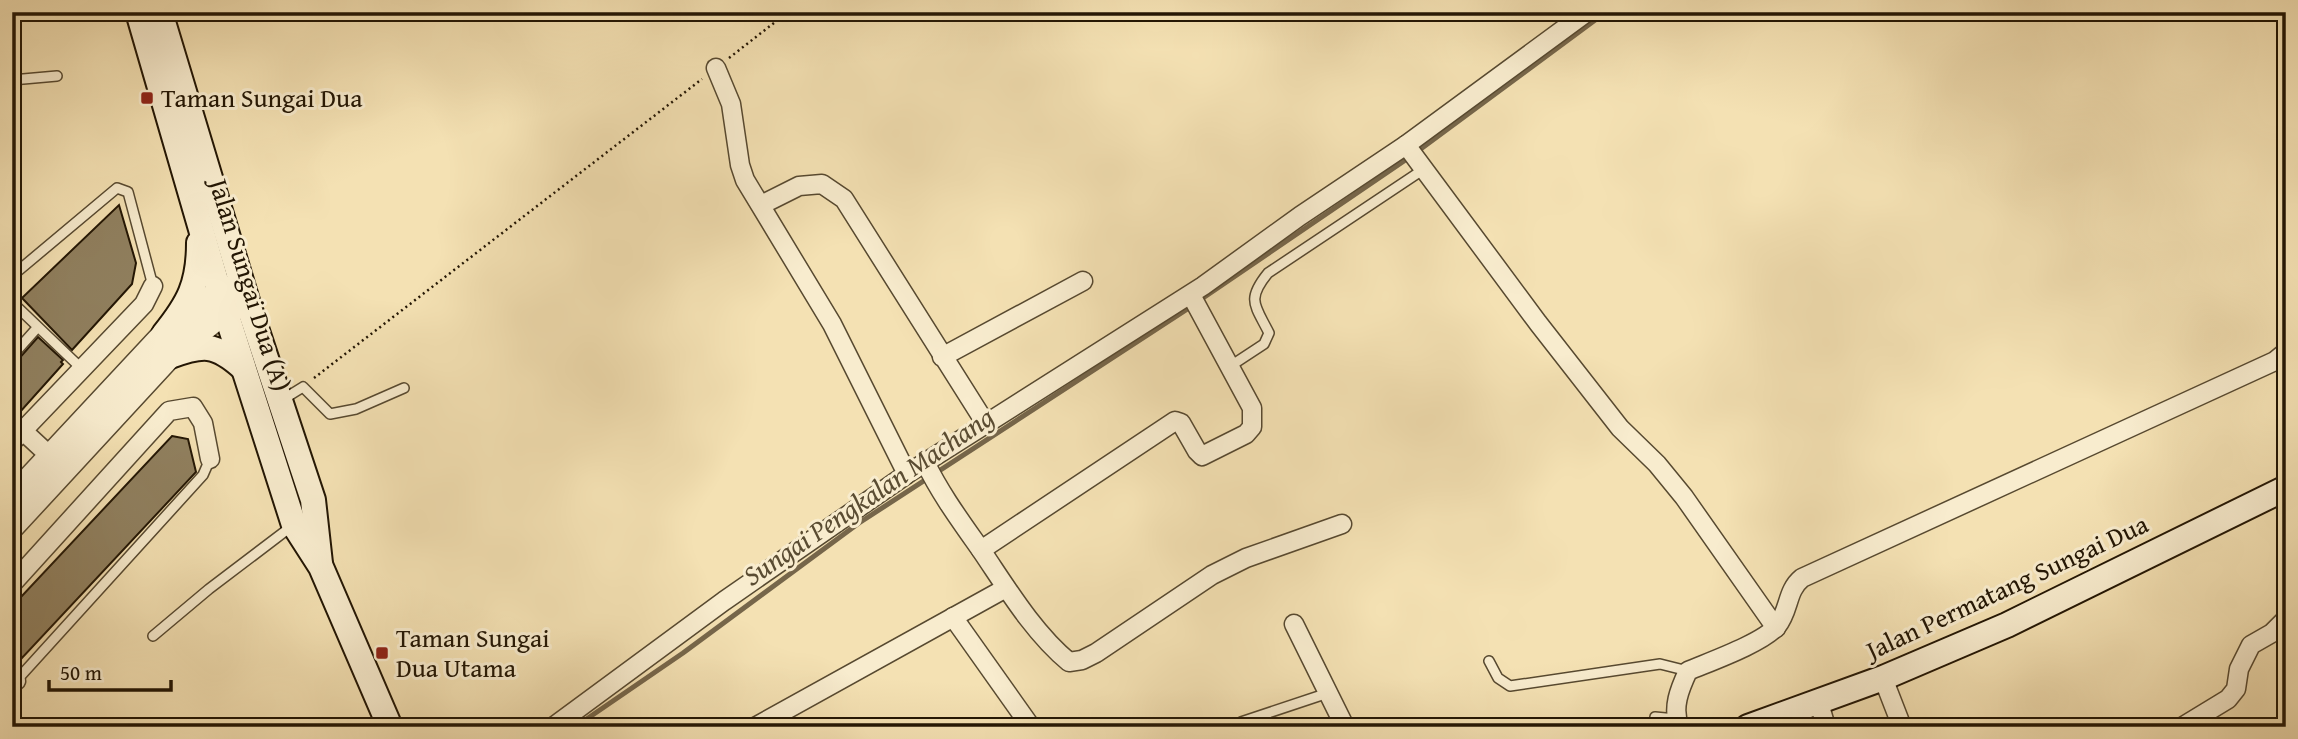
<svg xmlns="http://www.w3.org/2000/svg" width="2298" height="739" viewBox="0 0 2298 739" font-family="'Gentium Book Plus',serif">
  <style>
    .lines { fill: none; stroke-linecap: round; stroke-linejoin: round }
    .stream { stroke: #76664a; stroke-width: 5 }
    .building { fill: #90805f; stroke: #231604; stroke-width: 2 }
    .service-casing { stroke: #574930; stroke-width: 12 }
    .minor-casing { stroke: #574930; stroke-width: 21 }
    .tertiary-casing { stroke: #574930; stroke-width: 26 }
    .secondary-casing { stroke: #231604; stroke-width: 28 }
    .path { stroke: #231604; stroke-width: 2.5; stroke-dasharray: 2 3.5; stroke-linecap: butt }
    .service { stroke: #f8ecce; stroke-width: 9 }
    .minor { stroke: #f8ecce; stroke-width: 18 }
    .tertiary { stroke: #f8ecce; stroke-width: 23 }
    .secondary { stroke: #f8ecce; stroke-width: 24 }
    .poi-dot { fill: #8f2418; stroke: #f8ecce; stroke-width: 2.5 }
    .labels { text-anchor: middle; stroke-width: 6; stroke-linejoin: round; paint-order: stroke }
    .poi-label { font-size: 26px; fill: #231604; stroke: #f8ecce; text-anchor: start }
    .street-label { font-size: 26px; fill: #231604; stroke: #f8ecce }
    .water-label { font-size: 28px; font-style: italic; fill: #5a4c32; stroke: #f8ecce }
  </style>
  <rect width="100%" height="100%" fill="#f4e1b3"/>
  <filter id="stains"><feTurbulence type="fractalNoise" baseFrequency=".00286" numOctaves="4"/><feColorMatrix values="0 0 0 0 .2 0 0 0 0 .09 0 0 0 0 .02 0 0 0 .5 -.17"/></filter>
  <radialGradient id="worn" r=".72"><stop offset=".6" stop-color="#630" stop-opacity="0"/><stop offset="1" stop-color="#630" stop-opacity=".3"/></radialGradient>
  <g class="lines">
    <g class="stream">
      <polyline points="1418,151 1606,12"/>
      <polyline points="1203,298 1404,161"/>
      <polyline points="575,727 683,653 859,523 1189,308"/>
    </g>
  </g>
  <g class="building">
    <polygon points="119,205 136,263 132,284 72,350 22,298"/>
    <polygon points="38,337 63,360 61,362 63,364 12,421 12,363 17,361"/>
    <polygon points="172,436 188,439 196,472 22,658 12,634 20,598"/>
  </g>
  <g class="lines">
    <defs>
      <g id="service">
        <polyline points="12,80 57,76"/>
        <polyline points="12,276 117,188 128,192 153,286"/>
        <polyline points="12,302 81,368"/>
        <polyline points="12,356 37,328"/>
        <path d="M1229,367L1264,344L1269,333C1255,305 1246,300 1268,273L1424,169"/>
        <polyline points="282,400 303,387 330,414 356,409 404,388"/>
        <polyline points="153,636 209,589 292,526"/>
        <polyline points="1489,661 1498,678 1510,686 1660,664 1688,671"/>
        <polyline points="16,681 203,475 210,459"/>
        <polyline points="1655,717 1676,719"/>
        <polyline points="1241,722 1328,693"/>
      </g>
      <g id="minor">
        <polyline points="716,68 731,104 740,165 745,180 832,324 907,474"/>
        <polyline points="1406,145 1538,323 1620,428 1657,464 1684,497 1776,628"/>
        <polyline points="761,205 799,186 822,184 844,199 986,424"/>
        <polyline points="942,357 1083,281"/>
        <polyline points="23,431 50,456"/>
        <polyline points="12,442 144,304 153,286"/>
        <path d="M925,462C941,495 962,523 983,553C1008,590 1034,633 1069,662L1082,660L1096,653L1212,575L1246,558L1342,524"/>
        <polyline points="981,550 1175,421 1181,423 1197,451 1202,456 1246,434 1252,427 1252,408 1191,295"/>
        <polyline points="12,584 169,411 193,407 203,423 210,459"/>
        <polyline points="953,617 1031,727"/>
        <polyline points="1294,624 1345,727"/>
        <polyline points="12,674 16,681"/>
        <polyline points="1883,678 1902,727"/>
        <polyline points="1819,703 1826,727"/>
        <polyline points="553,727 724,601 907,474 1203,286 1300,216 1406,145 1587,12"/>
        <polyline points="755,727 1006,588"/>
        <path d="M1680,727C1671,709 1680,688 1688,671C1709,662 1763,643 1777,626C1790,610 1786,591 1802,578L2275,361L2286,352"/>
        <polyline points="2182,727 2228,699 2236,689 2239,669 2251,645 2272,633 2286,619"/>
      </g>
      <g id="tertiary">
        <polyline points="12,497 164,334 219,291 236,286"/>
        <polyline points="12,527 170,356 226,311 242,306"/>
      </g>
      <g id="secondary">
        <polyline points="138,12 219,291 294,525 321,567 390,727"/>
        <polyline points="160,12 248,304 313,500 320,563"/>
        <path d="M164,334C189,303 199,284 199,243"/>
        <path d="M170,356C203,344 215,343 242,367"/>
        <polyline points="1748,727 1883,678 2007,625 2286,488"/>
      </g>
    </defs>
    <use href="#service" class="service-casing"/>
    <use href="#minor" class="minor-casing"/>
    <use href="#tertiary" class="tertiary-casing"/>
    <use href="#secondary" class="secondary-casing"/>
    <g class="path">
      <polyline points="729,58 788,12"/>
      <polyline points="314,378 702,79"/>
    </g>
    <use href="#service" class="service"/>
    <use href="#minor" class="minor"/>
    <use href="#tertiary" class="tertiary"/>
    <use href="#secondary" class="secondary"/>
  </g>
  <g class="poi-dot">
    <rect x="140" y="91" width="14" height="14" rx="3.5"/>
    <rect x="375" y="646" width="14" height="14" rx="3.5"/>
  </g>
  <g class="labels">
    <g class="poi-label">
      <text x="161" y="107">Taman Sungai Dua</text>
      <text x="396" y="647">Taman Sungai<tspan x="396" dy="30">Dua Utama</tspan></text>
    </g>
    <g class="street-label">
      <text transform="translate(250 285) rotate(73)" y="9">Jalan Sungai Dua (A)</text>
      <text transform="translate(2007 587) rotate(-25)" y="9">Jalan Permatang Sungai Dua</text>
    </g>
    <g class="water-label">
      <text transform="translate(868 496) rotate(-34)" y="10">Sungai Pengkalan Machang</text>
    </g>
  </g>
  <rect width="2298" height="739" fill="none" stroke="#f4e1b3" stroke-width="42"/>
  <rect x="14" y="14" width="2270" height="711" fill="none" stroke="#231604" stroke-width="3.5"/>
  <rect x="21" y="21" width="2256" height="697" fill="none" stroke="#231604" stroke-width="2"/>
  <path d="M49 680v10h122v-10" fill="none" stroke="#231604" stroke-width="3.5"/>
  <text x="60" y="680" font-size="21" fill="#231604" stroke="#f8ecce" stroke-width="5" paint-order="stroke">50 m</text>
  <rect width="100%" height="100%" filter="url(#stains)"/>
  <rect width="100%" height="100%" fill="url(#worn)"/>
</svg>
